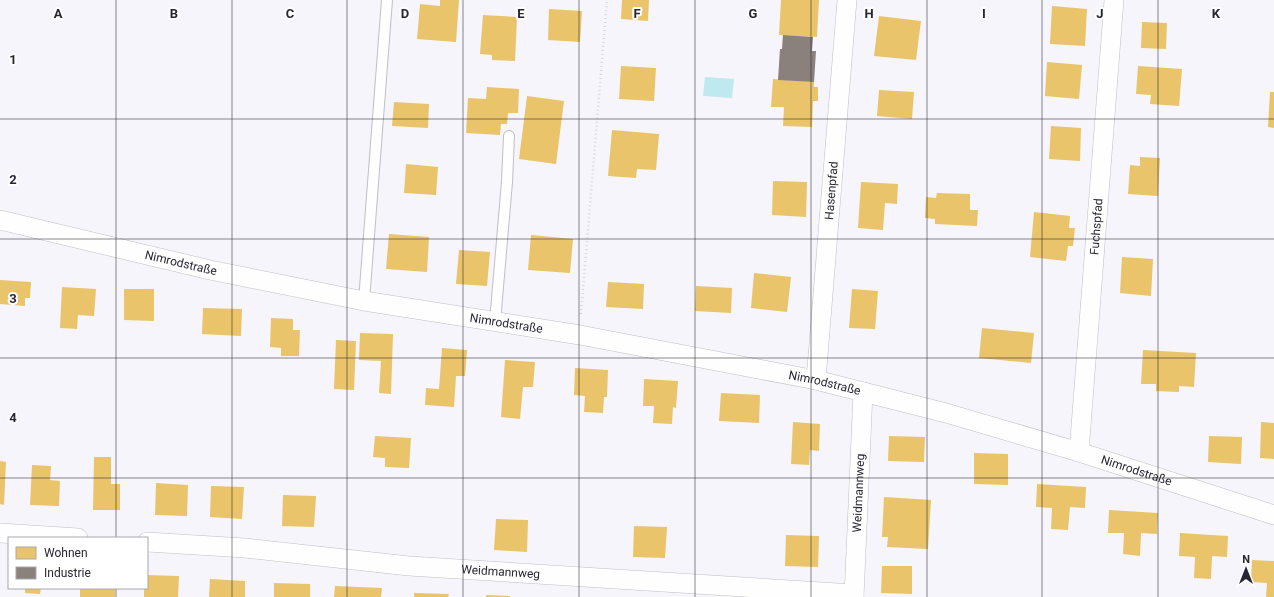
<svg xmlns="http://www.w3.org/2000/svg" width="1274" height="597" viewBox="0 0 1274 597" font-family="Roboto,sans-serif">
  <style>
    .water { fill: #bde9ef }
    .homes { fill: #e9c46a }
    .industry { fill: #8a817c }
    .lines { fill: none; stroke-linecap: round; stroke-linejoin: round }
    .service-casing { stroke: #c0bec6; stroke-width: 12 }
    .minor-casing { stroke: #c0bec6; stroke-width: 20 }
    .path { stroke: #d7d6d8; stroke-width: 2.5; stroke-dasharray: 1 3; stroke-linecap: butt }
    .service { stroke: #fefefe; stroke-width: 10 }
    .minor { stroke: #fefefe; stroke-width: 19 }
    .grid { fill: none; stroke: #282632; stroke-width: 1; stroke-opacity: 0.55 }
    .labels { text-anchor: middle; stroke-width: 4; stroke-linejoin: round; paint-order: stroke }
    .street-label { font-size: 12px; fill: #282632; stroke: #fff }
    .grid-label { font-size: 13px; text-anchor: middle; font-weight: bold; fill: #282632; stroke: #fff; stroke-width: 4; stroke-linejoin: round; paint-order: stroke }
  </style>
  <rect width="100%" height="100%" fill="#f6f5fb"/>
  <polygon class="water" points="705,77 734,79 732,98 703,96"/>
  <g class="homes">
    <polygon points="440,0 459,0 456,42 417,39 420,4 440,6"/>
    <polygon points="622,0 649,0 648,21 621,19"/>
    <polygon points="781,0 819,0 817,37 779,35"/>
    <polygon points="1052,6 1087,9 1085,46 1050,44"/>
    <polygon points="549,9 582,11 580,42 548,40"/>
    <polygon points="483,15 517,17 515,61 492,60 492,55 480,54"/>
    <polygon points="879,16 921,21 916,60 874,56"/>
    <polygon points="1142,22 1167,23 1166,49 1141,48"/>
    <polygon points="1047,62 1082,65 1079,99 1045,96"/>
    <polygon points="621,66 656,68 654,101 619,99"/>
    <polygon points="1138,66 1182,69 1179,106 1150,104 1151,95 1136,94"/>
    <polygon points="773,79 814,82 814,87 818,87 818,101 813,101 812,127 783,126 784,107 771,107"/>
    <polygon points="487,87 519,89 518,113 508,113 507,124 501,124 500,135 466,133 468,98 486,99"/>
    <polygon points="879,90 914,92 912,119 877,116"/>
    <polygon points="1270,92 1274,92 1274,128 1268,127"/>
    <polygon points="527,96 564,101 556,164 519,159"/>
    <polygon points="394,102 429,104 428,128 392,126"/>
    <polygon points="1051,126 1081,128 1080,161 1049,159"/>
    <polygon points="612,130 659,134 656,170 637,169 636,178 608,176"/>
    <polygon points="1140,157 1160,158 1158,196 1128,194 1130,165 1140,166"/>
    <polygon points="406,164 438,167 436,195 404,193"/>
    <polygon points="773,181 807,182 806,217 772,215"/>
    <polygon points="861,182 898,184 897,204 885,203 883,230 858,228"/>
    <polygon points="937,193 970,194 970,210 978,210 977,226 935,224 935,219 925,218 926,197 936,198"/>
    <polygon points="1034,212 1070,216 1069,228 1075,228 1073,246 1068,246 1066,261 1030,257"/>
    <polygon points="389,234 429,237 427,272 386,269"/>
    <polygon points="531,235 573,239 570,273 528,270"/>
    <polygon points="459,250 490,252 487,286 456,284"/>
    <polygon points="1122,257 1153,259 1151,296 1120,293"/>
    <polygon points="754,273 791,277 787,312 751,308"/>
    <polygon points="0,280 31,282 30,298 25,298 25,306 0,304"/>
    <polygon points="608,282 644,284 643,309 606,307"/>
    <polygon points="696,286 732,288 731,313 695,311"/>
    <polygon points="62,287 96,289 94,316 78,315 77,329 60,328"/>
    <polygon points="124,289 154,289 154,321 124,320"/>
    <polygon points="852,289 878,291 875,329 849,328"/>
    <polygon points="203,308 242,309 241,336 202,334"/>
    <polygon points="271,318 293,319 293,330 300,330 299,356 281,356 281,348 270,347"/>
    <polygon points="982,328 1034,333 1031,363 979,358"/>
    <polygon points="360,333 393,334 391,394 379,393 381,361 359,360"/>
    <polygon points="336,340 356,341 354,390 334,389"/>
    <polygon points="442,348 467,350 465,376 456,376 454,407 425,405 426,388 439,389"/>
    <polygon points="1143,350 1196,353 1194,387 1179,386 1179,392 1156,391 1156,384 1141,384"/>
    <polygon points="505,360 535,362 533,387 523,387 520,419 501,417"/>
    <polygon points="575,368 608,370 607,397 604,397 603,413 584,412 585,396 574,395"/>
    <polygon points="644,379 678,381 676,408 673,407 672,424 653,423 654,406 643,406"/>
    <polygon points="721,393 760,395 759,423 719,421"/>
    <polygon points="793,422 820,424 819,451 810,450 809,465 791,464"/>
    <polygon points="1261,422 1274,423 1274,459 1260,458"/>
    <polygon points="375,436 411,438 409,468 385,467 385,458 373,457"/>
    <polygon points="889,436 925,437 924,462 888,461"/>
    <polygon points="1209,436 1242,437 1241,464 1208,462"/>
    <polygon points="974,453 1008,454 1008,485 974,484"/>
    <polygon points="94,457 111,457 111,484 120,484 120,510 93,510"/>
    <polygon points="0,461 6,462 4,505 0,504"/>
    <polygon points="32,465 51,466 50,480 60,481 59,506 30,505"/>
    <polygon points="156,483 188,485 187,516 155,515"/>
    <polygon points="1037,484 1086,487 1085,508 1070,507 1068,530 1051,529 1052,508 1036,507"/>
    <polygon points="211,486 244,487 242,519 210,517"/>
    <polygon points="283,495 316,496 314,527 282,526"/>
    <polygon points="884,497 931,500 928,549 887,547 888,537 882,537"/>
    <polygon points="1109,510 1158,513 1157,534 1141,533 1140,556 1123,554 1124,533 1108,533"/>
    <polygon points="496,519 528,520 527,552 494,550"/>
    <polygon points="634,526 667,527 665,558 633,557"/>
    <polygon points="1180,533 1228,536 1227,557 1212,556 1211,579 1194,578 1195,557 1179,556"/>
    <polygon points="786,535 819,536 818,567 785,566"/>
    <polygon points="1252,560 1274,561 1274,597 1266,597 1267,583 1251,582"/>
    <polygon points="882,566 912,566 912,594 881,593"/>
    <polygon points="147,575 179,576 178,597 144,597 144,588 147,588"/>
    <polygon points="210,579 245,581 245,597 209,597"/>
    <polygon points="274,583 310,584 310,597 274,597"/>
    <polygon points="335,586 382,588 381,597 334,597"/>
    <polygon points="25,588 41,588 40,594 25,593"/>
    <rect x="80" y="588" width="35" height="9"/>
    <polygon points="414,593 449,594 448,597 414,597"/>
    <polygon points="486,595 510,596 510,597 486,597"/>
  </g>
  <polygon class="industry" points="783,35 813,37 812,51 816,51 814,82 778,80 780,49 782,49"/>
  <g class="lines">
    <defs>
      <g id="service">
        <polyline points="364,301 387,0"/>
        <polyline points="495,322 507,182 509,136"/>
      </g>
      <g id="minor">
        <path id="s1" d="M0,220L210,270L364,301L580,335L816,380L946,413L1079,452L1274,515"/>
        <path id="s2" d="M816,380L847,0"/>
        <path id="s3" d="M1079,452L1114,0"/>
        <polyline points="0,533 78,538"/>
        <path id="s4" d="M147,542L245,548L409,566L854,594"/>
        <path id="s5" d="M854,597L863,392"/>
      </g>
    </defs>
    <use href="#service" class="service-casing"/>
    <use href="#minor" class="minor-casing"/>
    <polyline class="path" points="581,314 607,0"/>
    <use href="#service" class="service"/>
    <use href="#minor" class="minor"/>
  </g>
  <path class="grid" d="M116,0V538M232,0V597M347,0V597M463,0V597M579,0V597M695,0V597M811,0V597M927,0V597M1042,0V597M1158,0V597M0,119H1274M0,239H1274M0,358H1274M0,478H1274M116,588V597"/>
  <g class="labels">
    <g class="street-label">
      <text dy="4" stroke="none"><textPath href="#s2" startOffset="190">Hasenpfad</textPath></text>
      <text dy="4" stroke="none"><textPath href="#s3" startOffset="226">Fuchspfad</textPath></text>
      <text dy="4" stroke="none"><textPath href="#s1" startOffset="186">Nimrodstraße</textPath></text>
      <text dy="4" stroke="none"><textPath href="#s1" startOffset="517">Nimrodstraße</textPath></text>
      <text dy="4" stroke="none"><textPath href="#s1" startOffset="841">Nimrodstraße</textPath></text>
      <text dy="4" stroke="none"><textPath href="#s1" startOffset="1165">Nimrodstraße</textPath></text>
      <text dy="4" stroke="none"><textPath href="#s5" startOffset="104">Weidmannweg</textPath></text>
      <text dy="4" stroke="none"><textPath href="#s4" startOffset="355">Weidmannweg</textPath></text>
    </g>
  </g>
  <g class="grid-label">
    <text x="58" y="18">A</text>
    <text x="174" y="18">B</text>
    <text x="290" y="18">C</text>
    <text x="405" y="18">D</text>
    <text x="521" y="18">E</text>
    <text x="637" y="18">F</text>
    <text x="753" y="18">G</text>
    <text x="869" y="18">H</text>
    <text x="984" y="18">I</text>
    <text x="1100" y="18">J</text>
    <text x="1216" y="18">K</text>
    <text x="13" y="64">1</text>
    <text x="13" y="184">2</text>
    <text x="13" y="303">3</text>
    <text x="13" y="422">4</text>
  </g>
  <rect x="8" y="537" width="140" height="52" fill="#ffffff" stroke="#a9a8ad"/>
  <rect x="16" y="547" width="20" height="12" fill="#e9c46a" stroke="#a9a8ad"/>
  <text x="44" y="557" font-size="12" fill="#282632">Wohnen</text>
  <rect x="16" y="567" width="20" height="12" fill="#8a817c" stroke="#a9a8ad"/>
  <text x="44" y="577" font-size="12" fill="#282632">Industrie</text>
  <g transform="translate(1246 569)" stroke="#ffffff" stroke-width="3" paint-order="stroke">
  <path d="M0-3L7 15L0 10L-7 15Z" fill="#282632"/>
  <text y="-6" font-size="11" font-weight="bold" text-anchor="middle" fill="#282632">N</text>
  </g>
</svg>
